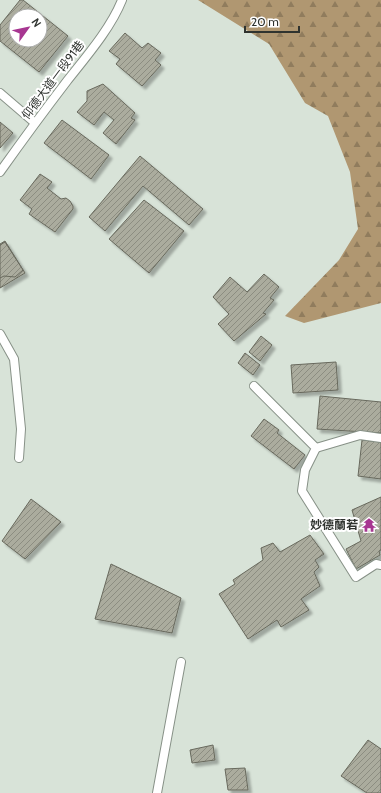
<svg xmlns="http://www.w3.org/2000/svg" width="381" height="793" viewBox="0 0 381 793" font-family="Cabin,'Noto Sans TC',sans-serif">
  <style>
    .forest { fill: url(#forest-firs) }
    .building { fill: url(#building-hatch); stroke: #68695d; fill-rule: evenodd; filter: url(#shadow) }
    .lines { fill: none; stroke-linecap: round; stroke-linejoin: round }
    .lane-casing { stroke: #879187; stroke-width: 10 }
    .lane { stroke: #fff; stroke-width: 8 }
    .labels { text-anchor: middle; stroke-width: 4; stroke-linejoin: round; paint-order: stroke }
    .street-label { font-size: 12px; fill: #2f332f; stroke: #fff }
    .poi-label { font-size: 12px; font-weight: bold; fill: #2f332f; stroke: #fff; text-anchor: end }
  </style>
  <defs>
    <pattern id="forest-firs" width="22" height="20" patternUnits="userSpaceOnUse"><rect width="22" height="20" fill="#b09771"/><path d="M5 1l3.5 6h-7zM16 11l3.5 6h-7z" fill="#907c5d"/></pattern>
    <pattern id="building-hatch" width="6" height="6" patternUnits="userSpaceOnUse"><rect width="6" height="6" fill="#abac9e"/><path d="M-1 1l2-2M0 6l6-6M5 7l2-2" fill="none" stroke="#8c8d81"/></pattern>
    <filter id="shadow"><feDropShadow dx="3.5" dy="3.5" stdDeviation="1" flood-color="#0004"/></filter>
  </defs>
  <rect width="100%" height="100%" fill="#d8e3d8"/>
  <polygon class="forest" points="198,0 381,0 381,303 304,323 285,316 339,260 358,229 350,172 328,116 305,103 269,44"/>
  <g class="building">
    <path d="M20,0H23L68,36L39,72L0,41V25ZM16,16H40V40H16Z"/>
    <polygon points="125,33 142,48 148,43 161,53 155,60 161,65 142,86 116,64 120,59 109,51"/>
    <polygon points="103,84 135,113 131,118 135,120 116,144 103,133 114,120 104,112 94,125 77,112 87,101 87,91"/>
    <polygon points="62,120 109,155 91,179 44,143"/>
    <polygon points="0,122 13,133 0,148"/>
    <polygon points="140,156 203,209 189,225 143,186 105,231 89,217"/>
    <polygon points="40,174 52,182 47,188 61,199 66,198 70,201 73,206 73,209 55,232 29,214 32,209 20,200"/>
    <polygon points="144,200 184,231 149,273 109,239"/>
    <polygon points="5,241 25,273 0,288 0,244"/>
    <polygon points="5,242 23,270 15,277 4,276 0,278 0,245"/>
    <polygon points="264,274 279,287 270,298 274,300 263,313 266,314 234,341 218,324 229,314 213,297 230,277 247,292"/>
    <polygon points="261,336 272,345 260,361 249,352"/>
    <polygon points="245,353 260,365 253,375 238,363"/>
    <polygon points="336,362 338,390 293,393 291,365"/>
    <polygon points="320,396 381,402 381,433 317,429"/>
    <polygon points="264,419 279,430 277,433 305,455 294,469 251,436"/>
    <polygon points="362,440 381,442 381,479 358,476"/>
    <polygon points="381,497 381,550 379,551 380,555 356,569 346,549 361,541 352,510"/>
    <polygon points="31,499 61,522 25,559 2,541"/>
    <polygon points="310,535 324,554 315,560 319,567 314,572 320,586 301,599 309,610 281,627 277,620 248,639 219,594 235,584 233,580 263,560 261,548 273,543 280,552"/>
    <polygon points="111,564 181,598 172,633 95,619"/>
    <polygon points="368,740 381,749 381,793 367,793 341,776"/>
    <polygon points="213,745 215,760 192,763 190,750"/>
    <polygon points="245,768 248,790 228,790 225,769"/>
  </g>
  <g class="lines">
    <defs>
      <g id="lane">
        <polyline points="0,93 35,123"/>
        <path d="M0,172C22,141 44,111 67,81C86,57 111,28 122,0"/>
        <polyline points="0,334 14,359 21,429 19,458"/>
        <polyline points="254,386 316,448 305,470 302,491 356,577 376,564 381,565"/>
        <polyline points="316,448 360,435 381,438"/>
        <polyline points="157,793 181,662"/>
      </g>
    </defs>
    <use href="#lane" class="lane-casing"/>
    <use href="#lane" class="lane"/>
  </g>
  <defs>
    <symbol id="temple-bare" viewBox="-9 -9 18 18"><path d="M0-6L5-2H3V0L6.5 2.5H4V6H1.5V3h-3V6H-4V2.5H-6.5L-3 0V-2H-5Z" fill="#a73691" stroke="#fff" stroke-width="2.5" paint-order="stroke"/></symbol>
  </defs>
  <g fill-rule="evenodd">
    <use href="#temple-bare" x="359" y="515" width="20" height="20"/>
  </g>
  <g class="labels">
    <g class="street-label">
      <text transform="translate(53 80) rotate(-53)" y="4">仰德大道一段91巷</text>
    </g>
    <g class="poi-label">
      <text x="358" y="529">妙德蘭若</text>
    </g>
  </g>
  <g transform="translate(28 28) rotate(57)"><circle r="19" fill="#ffffff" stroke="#acadac"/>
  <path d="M0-3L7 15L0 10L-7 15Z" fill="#a73691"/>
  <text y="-6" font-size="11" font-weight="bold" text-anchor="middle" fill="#2f332f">N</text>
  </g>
  <path d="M245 26v6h54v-6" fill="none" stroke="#2f332f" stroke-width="2"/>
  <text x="251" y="26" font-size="12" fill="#2f332f" stroke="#ffffff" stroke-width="3" paint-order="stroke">20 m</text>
</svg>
